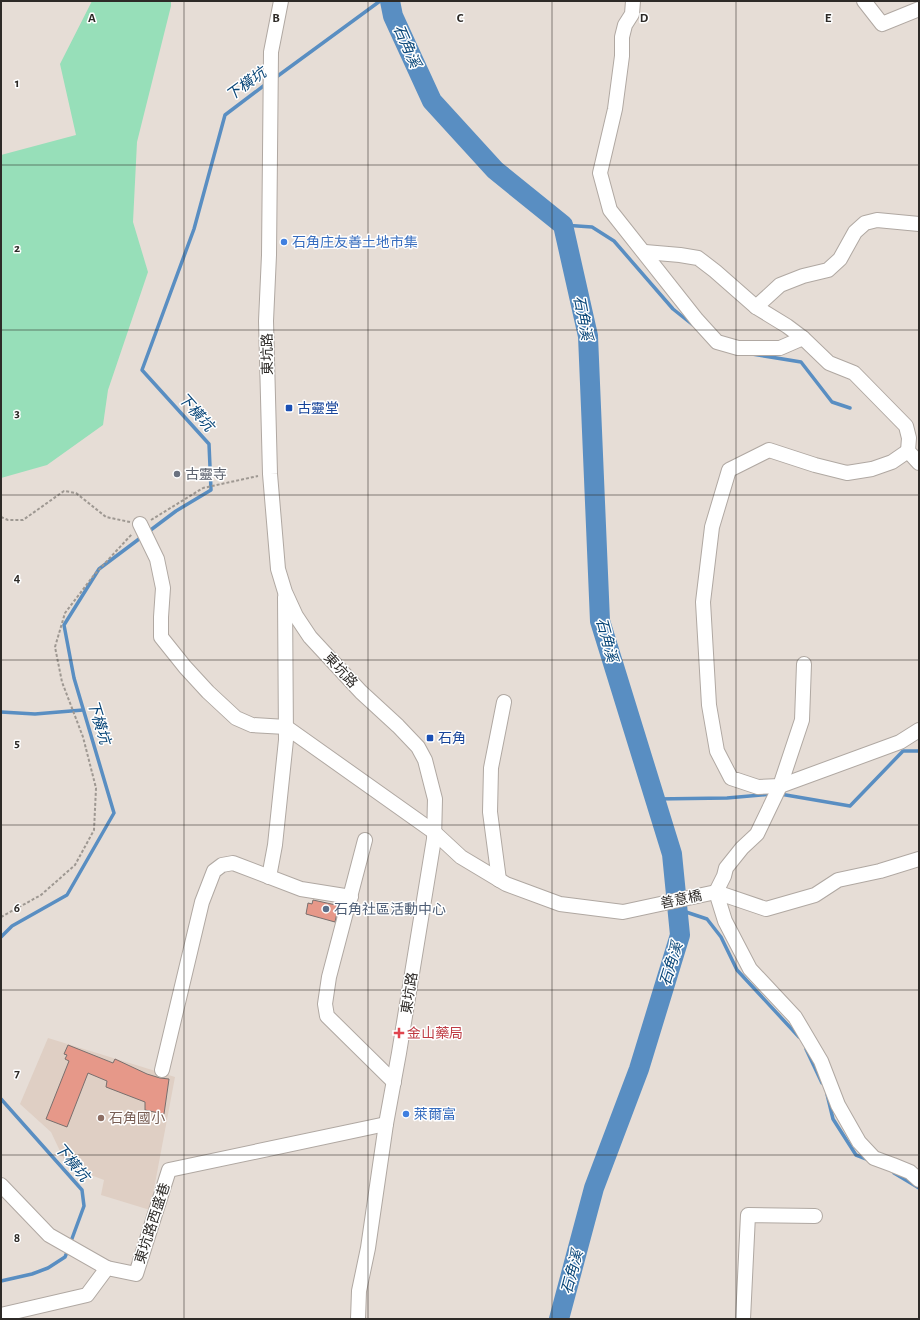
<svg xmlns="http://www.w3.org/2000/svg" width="920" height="1320" viewBox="0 0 920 1320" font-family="'Alegreya Sans','Noto Sans TC',sans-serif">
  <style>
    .built { fill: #dfcfc4 }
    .green { fill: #97dfb9 }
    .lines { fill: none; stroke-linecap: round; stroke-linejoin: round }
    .stream { stroke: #598ec2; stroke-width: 3.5 }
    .river { stroke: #598ec2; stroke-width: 20 }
    .building { fill: #e69889; stroke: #796f6d }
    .minor-casing { stroke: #b0a8a2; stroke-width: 16 }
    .path { stroke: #9e9892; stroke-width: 2; stroke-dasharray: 3 2; stroke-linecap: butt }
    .minor { stroke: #fff; stroke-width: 14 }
    .grid { fill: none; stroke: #2d2a27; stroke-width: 1; stroke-opacity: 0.55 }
    .shop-dot { fill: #3f7fe0; stroke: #fff; stroke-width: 1.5 }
    .transit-dot { fill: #1a4fb4; stroke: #fff; stroke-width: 1.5 }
    .worship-dot { fill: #6b7280; stroke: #fff; stroke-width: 1.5 }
    .service-dot { fill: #5c6f8a; stroke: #fff; stroke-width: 1.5 }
    .health-dot { fill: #e0444e; stroke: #fff; stroke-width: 1.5 }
    .education-dot { fill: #8d6e63; stroke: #fff; stroke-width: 1.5 }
    .labels { text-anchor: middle; stroke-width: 3; stroke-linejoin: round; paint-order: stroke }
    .shop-label { font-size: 14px; fill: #366cbe; stroke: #fff; text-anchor: start }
    .street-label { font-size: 14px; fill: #2d2a27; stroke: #fff }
    .transit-label { font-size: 14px; fill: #164399; stroke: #fff; text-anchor: start }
    .worship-label { font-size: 14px; fill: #5b616d; stroke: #fff; text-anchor: start }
    .service-label { font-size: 14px; fill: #4e5e75; stroke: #fff; text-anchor: start }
    .health-label { font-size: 14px; fill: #be3a42; stroke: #fff; text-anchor: start }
    .education-label { font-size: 14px; fill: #785e54; stroke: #fff; text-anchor: start }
    .water-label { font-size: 15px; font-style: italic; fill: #094678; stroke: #fff }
    .grid-label { font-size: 13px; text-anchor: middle; font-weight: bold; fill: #2d2a27; stroke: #fff; stroke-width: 3; stroke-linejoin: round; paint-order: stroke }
  </style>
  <rect width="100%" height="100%" fill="#e6ddd6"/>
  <polygon class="built" points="48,1038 175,1077 150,1210 101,1195 104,1180 67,1166 51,1132 20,1104"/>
  <polygon class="green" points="92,1 171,1 171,6 137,142 133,222 148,272 108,390 103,425 47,465 1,478 1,155 76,135 60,64"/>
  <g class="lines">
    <g class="stream">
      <polyline points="275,78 380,1"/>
      <polyline points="563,225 592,227 614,241 673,309 693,325"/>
      <polyline points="752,354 801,362 832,402 850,408"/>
      <polyline points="148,532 176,511 211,490 209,444 142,370 194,229 225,115 266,84"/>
      <polyline points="1,712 35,714 83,710"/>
      <polyline points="780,794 850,806 903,751 919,751"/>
      <polyline points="655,799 727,798 772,794"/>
      <polyline points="677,909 707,919 721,937 737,970 799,1037"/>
      <polyline points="1,937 12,926 67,895 114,813 74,678 64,625 99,569 143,536"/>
      <polyline points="806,1049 822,1083"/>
      <polyline points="827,1094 833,1119 856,1155 869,1160"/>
      <polyline points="1,1099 82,1190 84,1206 70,1244"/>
      <polyline points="894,1173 919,1188"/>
      <polyline points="1,1281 32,1274 48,1268 65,1257 68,1250"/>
    </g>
    <polyline class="river" points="390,1 393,16 432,101 495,170 563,225 588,336 600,621 672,854 680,935 639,1069 594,1188 559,1319"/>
  </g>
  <g class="building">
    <polygon points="313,900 336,905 336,903 339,904 335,922 306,914 308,903 312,904"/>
    <polygon points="68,1045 113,1063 115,1059 147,1074 160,1078 169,1079 164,1114 145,1110 145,1102 106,1087 107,1081 88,1073 67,1127 46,1119 69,1061 65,1059 67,1055 64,1054"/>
  </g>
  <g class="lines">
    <defs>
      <g id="minor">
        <polyline points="281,1 271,52 269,255 266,321 270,474 278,569 285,592 296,616 310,637 361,692 398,726 418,747 425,760 435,799 434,839 399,1053 386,1124 368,1248 359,1291 358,1319"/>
        <polyline points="633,1 632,14 625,25 622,37 622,56 615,109 600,173 610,210 697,320 717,342 738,348 780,348 803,338"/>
        <polyline points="864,1 882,24 919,9"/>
        <polyline points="645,252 680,255 698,258 715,271 756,307 787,326 803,338 829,363 854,373 906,426 909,438 908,451 919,463"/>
        <polyline points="756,307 780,285 803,276 828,270 840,259 855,232 865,223 877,220 919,224"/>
        <polyline points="908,451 892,462 872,469 847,473 815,465 769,450 729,470 712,527 703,602 709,705 717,751 731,778 758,787 780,786 900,742 919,730"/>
        <polyline points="140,524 157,559 163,588 161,617 161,637 185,667 208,692 236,718 252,725 286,727 434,832 461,857 506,884 560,904 623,912 716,892 766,909 815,895 838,880 880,871 919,859"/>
        <polyline points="804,664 802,720 780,786 757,834 742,848 726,868 724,876 716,892 725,921 750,969 795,1017 821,1061 838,1105 859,1142 874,1158 893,1165 910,1172 919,1180"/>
        <polyline points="365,840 329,977 325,1004 327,1016 394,1082"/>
        <polyline points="269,877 275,845 286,740 285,597"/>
        <polyline points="499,880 490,812 491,768 504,702"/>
        <polyline points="162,1070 202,902 214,871 222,865 233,863 301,889 351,897"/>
        <polyline points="1,1185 49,1235 107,1268"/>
        <polyline points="1,1315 87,1295 107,1268 136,1274 169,1170 386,1124"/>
        <polyline points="743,1319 748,1215 815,1216"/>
      </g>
    </defs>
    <use href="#minor" class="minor-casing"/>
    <g class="path">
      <polyline points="1,517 8,520 23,520 64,491 76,493 106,517 130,522"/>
      <polyline points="151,520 203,488 258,476"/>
      <polyline points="1,917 41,895 75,865 94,830 96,788 83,737 62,682 55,647 65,613 94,575 132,534"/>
    </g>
    <use href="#minor" class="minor"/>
  </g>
  <path class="grid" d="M184,1V1319M368,1V1319M552,1V1319M736,1V1319M1,165H919M1,330H919M1,495H919M1,660H919M1,825H919M1,990H919M1,1155H919"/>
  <g class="shop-dot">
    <circle cx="284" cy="242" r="4"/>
    <circle cx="406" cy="1114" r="4"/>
  </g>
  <g class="transit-dot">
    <rect x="285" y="404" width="8" height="8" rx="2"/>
    <rect x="426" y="734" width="8" height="8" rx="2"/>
  </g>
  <circle class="worship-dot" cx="177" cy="474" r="4"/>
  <circle class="service-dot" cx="326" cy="909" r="4"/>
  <path class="health-dot" d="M397 1027h4v4h4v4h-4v4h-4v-4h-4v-4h4z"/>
  <circle class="education-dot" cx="101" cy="1118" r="4"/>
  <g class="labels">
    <g class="shop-label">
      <text x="292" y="247">石角庄友善土地市集</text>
      <text x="414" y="1119">萊爾富</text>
    </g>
    <g class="street-label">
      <text transform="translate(267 354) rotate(-91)" y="5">東坑路</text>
      <text transform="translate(341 670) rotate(47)" y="5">東坑路</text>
      <text transform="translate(681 899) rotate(-12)" y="5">善意橋</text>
      <text transform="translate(409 993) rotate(-81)" y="5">東坑路</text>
      <text transform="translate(152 1223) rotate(-72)" y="5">東坑路西盛巷</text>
    </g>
    <g class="transit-label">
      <text x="297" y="413">古靈堂</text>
      <text x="438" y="743">石角</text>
    </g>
    <g class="worship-label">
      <text x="185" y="479">古靈寺</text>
    </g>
    <g class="service-label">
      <text x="334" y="914">石角社區活動中心</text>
    </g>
    <g class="health-label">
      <text x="407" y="1038">金山藥局</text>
    </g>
    <g class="education-label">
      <text x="109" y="1123">石角國小</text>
    </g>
    <g class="water-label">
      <text transform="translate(407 46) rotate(66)" y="5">石角溪</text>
      <text transform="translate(246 84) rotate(-36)" y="5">下橫坑</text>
      <text transform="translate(583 318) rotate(79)" y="5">石角溪</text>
      <text transform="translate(196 412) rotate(48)" y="5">下橫坑</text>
      <text transform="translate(607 640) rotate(75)" y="5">石角溪</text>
      <text transform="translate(99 722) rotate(73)" y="5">下橫坑</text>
      <text transform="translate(671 964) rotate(-73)" y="5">石角溪</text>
      <text transform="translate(72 1162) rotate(50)" y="5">下橫坑</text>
      <text transform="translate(572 1272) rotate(-75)" y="5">石角溪</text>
    </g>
  </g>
  <g class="grid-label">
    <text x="92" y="22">A</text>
    <text x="276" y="22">B</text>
    <text x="460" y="22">C</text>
    <text x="644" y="22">D</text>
    <text x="828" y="22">E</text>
    <text x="17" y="87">1</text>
    <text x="17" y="252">2</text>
    <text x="17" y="417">3</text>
    <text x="17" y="582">4</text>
    <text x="17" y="747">5</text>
    <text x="17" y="912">6</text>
    <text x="17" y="1077">7</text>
    <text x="17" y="1242">8</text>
  </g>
  <rect width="920" height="1320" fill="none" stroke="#2d2a27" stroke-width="4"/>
</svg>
